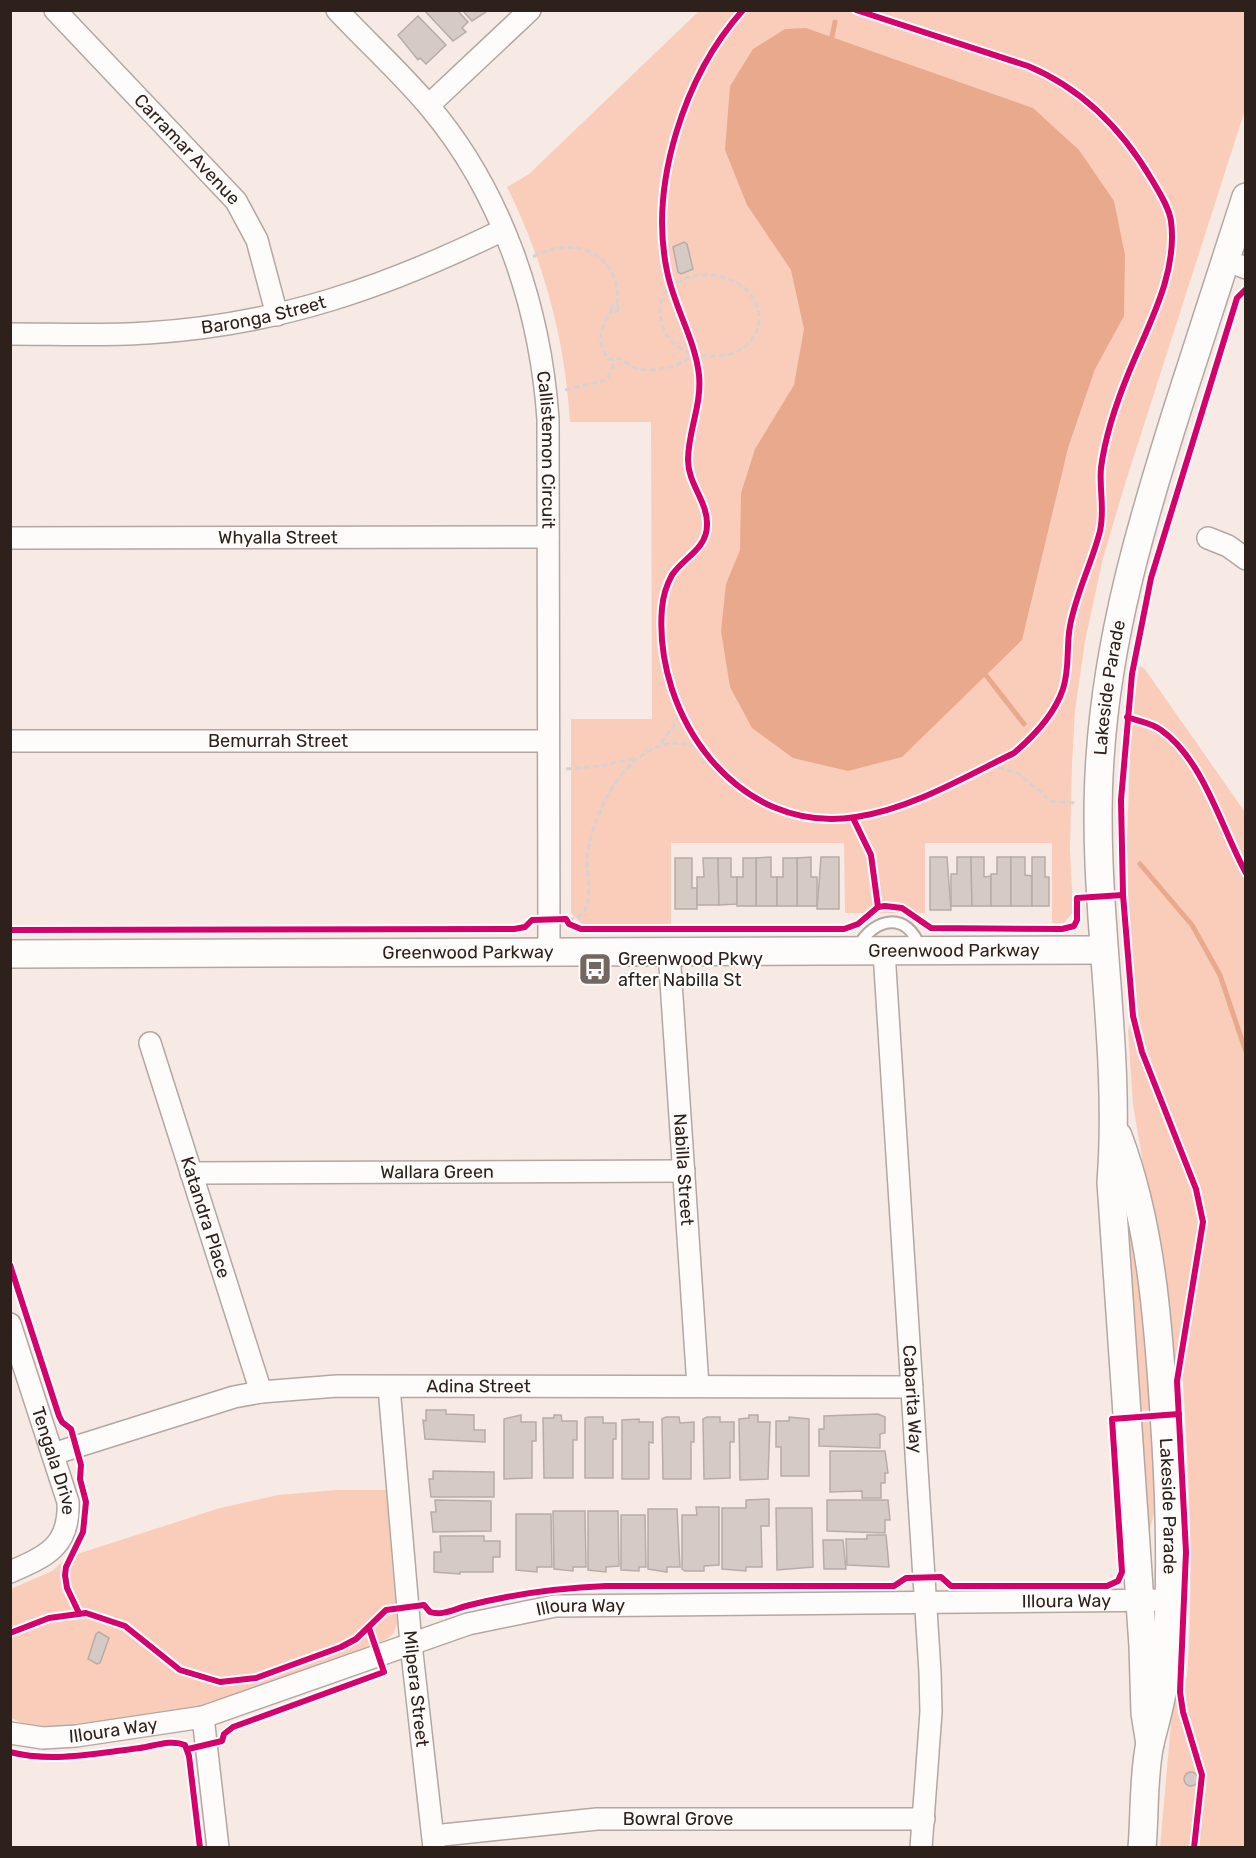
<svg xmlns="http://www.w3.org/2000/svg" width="1256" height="1858" viewBox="0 0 1256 1858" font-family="Rubik,sans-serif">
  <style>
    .green { fill: #facdbb }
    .water { fill: #e9a98d }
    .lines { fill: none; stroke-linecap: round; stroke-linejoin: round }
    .stream { stroke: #e9a98d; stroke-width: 5 }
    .building { fill: #d6cac5; stroke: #b8aca7; stroke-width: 1.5 }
    .service-casing { stroke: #b3a7a2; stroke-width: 14 }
    .minor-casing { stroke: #b3a7a2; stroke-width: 24 }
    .tertiary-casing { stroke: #b3a7a2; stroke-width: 30 }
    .path { stroke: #d6d2d1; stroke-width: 3; stroke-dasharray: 6 3; stroke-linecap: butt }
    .service { stroke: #fefcfb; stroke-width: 10 }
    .minor { stroke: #fefcfb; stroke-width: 21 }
    .tertiary { stroke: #fefcfb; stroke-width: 27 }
    .cycleway-casing { stroke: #fff; stroke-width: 10 }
    .cycleway { stroke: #d6006c; stroke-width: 6 }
    .labels { text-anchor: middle; stroke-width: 4.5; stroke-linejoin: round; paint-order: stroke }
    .street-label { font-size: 18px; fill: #2e201a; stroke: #fff }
    .poi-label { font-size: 18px; fill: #2e201a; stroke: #fff; text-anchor: start }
  </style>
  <rect width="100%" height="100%" fill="#f7eae5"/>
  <g class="green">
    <path d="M699,11H1245V110L1126,481L1103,558L1085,641L1075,711L1072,764L1070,849L1073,912L1064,923H1052V843H925V913H845L844,843H671V924H582L571,913V719H652L651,422H570C565,339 544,262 507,187L529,174Z"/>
    <path d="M1139,666L1144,668L1245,812V1847H1160L1174,1690L1187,1677C1194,1577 1189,1480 1183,1381L1172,1366L1160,1264L1133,1105L1128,1030L1137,1003L1128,897L1127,840L1131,727Z"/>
    <polygon points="1120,1193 1127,1193 1140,1263 1154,1410 1135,1411"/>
    <polygon points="1155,1421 1158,1499 1150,1529 1142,1529 1136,1422"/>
    <path d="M337,1490H386L397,1623L394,1633L387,1639C334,1659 281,1681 227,1698C167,1717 104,1722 41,1726L25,1724L11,1718V1589L52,1571L68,1557L220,1508L278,1495Z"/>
  </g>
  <polygon class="water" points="806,28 1033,108 1079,150 1114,201 1125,255 1124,316 1095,369 1068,448 1022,640 902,757 848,771 793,758 752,728 730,687 721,631 726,584 740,550 741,493 755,449 794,385 804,329 791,270 747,205 725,150 730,86 753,49 785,29"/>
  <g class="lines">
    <g class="stream">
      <polyline points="831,41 835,22"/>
      <polyline points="981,669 1024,724"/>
      <polyline points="1140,864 1192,925 1220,975 1246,1052"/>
    </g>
  </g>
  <g class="building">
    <polygon points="424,10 457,10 468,22 462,28 466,32 453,41"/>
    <polygon points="462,10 485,10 486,12 472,21"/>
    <polygon points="418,16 446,45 426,64 420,58 418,60 398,35"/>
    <polygon points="684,242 687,244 693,269 681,274 678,272 673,247"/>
    <polygon points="771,857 771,877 777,877 777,906 756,906 756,858"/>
    <polygon points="811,857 811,877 817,877 817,906 797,906 797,858"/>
    <polygon points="821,857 839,857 839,909 817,909"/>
    <polygon points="930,857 947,857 951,910 930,910"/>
    <polygon points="957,857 971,857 972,906 951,906 951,874 957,874"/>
    <polygon points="971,857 984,857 984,877 991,876 991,906 972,906"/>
    <polygon points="997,857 1011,857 1011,906 991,906 991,874 997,874"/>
    <polygon points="1011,857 1025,857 1025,875 1032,876 1032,906 1011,906"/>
    <polygon points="1032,857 1045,857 1045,877 1049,877 1049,906 1032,906"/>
    <polygon points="675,858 692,858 692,888 697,888 697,909 675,909"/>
    <polygon points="703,858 718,858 719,905 697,905 697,877 704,877"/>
    <polygon points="718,858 731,858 731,877 737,877 737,904 719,905"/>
    <polygon points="743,858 756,858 756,906 737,906 737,877 743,877"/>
    <polygon points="783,858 797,858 797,906 777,906 777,877 783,877"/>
    <polygon points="426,1410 446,1410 446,1414 474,1415 474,1430 485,1430 485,1442 425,1439 423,1420 426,1421"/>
    <polygon points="878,1414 885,1417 885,1433 880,1434 880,1448 819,1446 819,1429 824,1429 824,1416"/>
    <polygon points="521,1415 521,1422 536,1422 536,1441 532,1441 532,1478 504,1479 504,1419"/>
    <polygon points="554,1415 561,1415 562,1421 577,1421 577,1440 573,1440 573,1478 544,1478 543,1418 554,1418"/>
    <polygon points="749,1415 758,1415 758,1422 770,1422 768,1479 740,1480 739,1419 749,1418"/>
    <polygon points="588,1417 603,1417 603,1423 616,1423 616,1439 613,1439 613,1478 585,1478 585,1418"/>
    <polygon points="666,1417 679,1417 680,1423 694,1422 694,1442 691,1442 691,1479 663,1479 662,1419"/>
    <polygon points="707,1417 720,1417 720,1422 734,1422 734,1442 730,1442 730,1478 704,1479 703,1419"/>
    <polygon points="789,1417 809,1419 809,1476 781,1476 781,1447 776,1447 776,1421 789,1421"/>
    <polygon points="639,1419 639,1422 653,1422 653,1443 649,1442 649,1479 622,1479 622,1420"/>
    <polygon points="830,1451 885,1451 888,1473 885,1473 885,1483 881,1483 881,1498 862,1498 862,1491 830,1492"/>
    <polygon points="433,1471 494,1472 494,1497 431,1497 429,1479 433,1479"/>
    <polygon points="769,1499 769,1526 761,1526 762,1567 746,1567 746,1571 722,1569 722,1508 746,1508 746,1500"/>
    <polygon points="435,1500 491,1501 491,1531 433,1532 431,1512 436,1512"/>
    <polygon points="827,1500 888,1500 890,1520 885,1520 885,1533 827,1531"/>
    <polygon points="696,1507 719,1507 719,1565 704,1566 704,1571 685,1571 682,1569 682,1515 697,1515"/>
    <polygon points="776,1508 812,1508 813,1567 777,1570"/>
    <polygon points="648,1509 677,1509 680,1567 667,1567 667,1572 648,1569"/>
    <polygon points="553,1511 585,1511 586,1567 573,1567 573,1571 554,1569"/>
    <polygon points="588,1511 618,1511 619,1566 606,1567 606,1572 588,1570"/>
    <polygon points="516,1514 551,1514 552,1567 537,1567 537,1572 516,1570"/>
    <polygon points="621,1515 645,1515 646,1567 639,1567 639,1571 621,1570"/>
    <polygon points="867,1535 886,1535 889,1567 847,1565 846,1539 867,1539"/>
    <polygon points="440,1536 484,1536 484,1541 500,1541 500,1557 493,1557 493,1572 460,1572 460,1574 434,1572 434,1552 441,1552"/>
    <polygon points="823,1540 843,1540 846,1569 824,1569"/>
    <polygon points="99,1632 109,1638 100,1663 97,1664 88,1659 96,1634"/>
    <circle cx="1191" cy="1779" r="7"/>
  </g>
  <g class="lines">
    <defs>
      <path id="service" d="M858,947C874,917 908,911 920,948"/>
      <g id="minor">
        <path id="s1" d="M55,10L236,201L257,240L277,315"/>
        <path id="s2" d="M337,10C367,42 400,72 428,105C502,192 540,306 548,419L549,952"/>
        <polyline points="429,105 530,10"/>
        <polyline points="1225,260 1246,268"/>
        <path id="s3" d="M10,334C56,334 102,336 147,333C279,325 386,287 503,230"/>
        <path id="s4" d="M10,538L548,537"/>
        <polyline points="1208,538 1228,546 1246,559"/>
        <path id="s5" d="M10,741H548"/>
        <path id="s6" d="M669,952L698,1386"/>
        <path id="s7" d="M884,952L930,1672L931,1712L921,1848"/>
        <path id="s8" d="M150,1043L261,1392"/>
        <path id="s9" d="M191,1173L684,1171"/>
        <path id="s10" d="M10,1324L68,1502C70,1546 47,1556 10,1572"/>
        <path id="s11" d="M389,1387L411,1644L434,1848"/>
        <path id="s12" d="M53,1454L234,1397L261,1392L337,1386L912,1387"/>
        <polyline points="203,1717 218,1848"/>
        <path id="s13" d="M10,1733L43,1738L76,1736L203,1717L468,1624L555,1606L1169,1600"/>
        <path id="s14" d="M433,1836L597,1819H924"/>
      </g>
      <g id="tertiary">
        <path id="s15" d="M10,954L1104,950"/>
        <path id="s16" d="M1118,1136C1151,1224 1158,1320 1164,1413C1170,1499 1173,1586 1165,1672C1163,1697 1156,1719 1150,1743C1143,1776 1145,1814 1142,1848"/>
        <path id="s17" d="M1150,1744L1145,1713L1143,1646L1111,1182C1122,1041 1090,900 1100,758C1108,635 1142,521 1179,404C1201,335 1223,266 1246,197"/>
      </g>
    </defs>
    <use href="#service" class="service-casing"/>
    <use href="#minor" class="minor-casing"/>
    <use href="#tertiary" class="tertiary-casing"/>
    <g class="path">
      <path d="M533,257C573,234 622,253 617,304"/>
      <circle cx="615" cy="308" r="3.5"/>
      <path d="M613,309C600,325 596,342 608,359C613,360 616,358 621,359C625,361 629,365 633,367C645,372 661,370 673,366C681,364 690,356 698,355C705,355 713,357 720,356C742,354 761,338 759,315C753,258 641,262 663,327C668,342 681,351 696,355"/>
      <polyline points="565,390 606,380 613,368 613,360"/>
      <polyline points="661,743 675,724 679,710"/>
      <polyline points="990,764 1019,774 1051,801 1076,803"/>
      <polyline points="566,769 600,766 636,758"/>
      <path d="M568,919C575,919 583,915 586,908C592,894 586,872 587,857C593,805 640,719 703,750"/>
      <polyline points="79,1613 82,1619"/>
    </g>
    <use href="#service" class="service"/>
    <use href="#minor" class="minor"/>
    <use href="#tertiary" class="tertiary"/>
    <defs>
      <g id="cycleway">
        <path d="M743,10C684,76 649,185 667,271C674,307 695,339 699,375C702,405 688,431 688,460C688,484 708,502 707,525C707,549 683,558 672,575C667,584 663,597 662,608C653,716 738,836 856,817C911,809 965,777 1014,753C1034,736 1055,713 1063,689C1070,668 1066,647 1070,626C1076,593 1092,563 1100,531C1105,509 1099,489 1101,468C1105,437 1117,401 1129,372C1148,325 1178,274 1171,221C1169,207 1159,192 1152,180C1122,129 1083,89 1028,66L856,10"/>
        <path d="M1127,717C1138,721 1152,723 1161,730C1204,760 1222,830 1246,873"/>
        <polyline points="853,818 871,855 878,907"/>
        <polyline points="10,930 514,929 525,927 532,920 566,919 569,924 581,929 844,929 858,924 878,907 885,906 902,908 931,928 1062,929 1074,926 1077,920 1077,898 1123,895"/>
        <polyline points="10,1265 59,1416 62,1422 71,1429 81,1465 80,1479 86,1502 83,1532 66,1567 65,1575 67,1588 79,1613"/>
        <path d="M10,1633L49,1618L86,1613L125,1626L180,1670L220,1682L256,1678L341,1647L356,1639L386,1610L424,1605L430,1612C442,1616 455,1609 466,1606C512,1594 559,1588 606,1586H894L906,1578L941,1577L951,1586H1107L1118,1581L1122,1572L1112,1419L1179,1414"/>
        <polyline points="188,1749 222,1741 224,1734 233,1727 384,1672 369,1628"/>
        <path d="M10,1752C51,1763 99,1753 140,1748C154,1746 172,1739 185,1745L189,1756L200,1848"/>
        <polyline points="1194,1848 1202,1775 1183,1712 1180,1692 1186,1552 1177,1381 1203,1222 1196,1189 1142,1052 1133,1016 1123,895 1121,800 1132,674 1151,578 1237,298 1246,289"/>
      </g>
    </defs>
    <use href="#cycleway" class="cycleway-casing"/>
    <use href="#cycleway" class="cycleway"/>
  </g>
  <defs>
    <symbol id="bus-square" viewBox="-11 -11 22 22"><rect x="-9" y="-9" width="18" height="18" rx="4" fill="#746761" stroke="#fff"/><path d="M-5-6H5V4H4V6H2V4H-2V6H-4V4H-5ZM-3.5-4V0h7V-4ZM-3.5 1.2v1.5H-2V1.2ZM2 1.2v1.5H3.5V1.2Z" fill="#fff"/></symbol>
  </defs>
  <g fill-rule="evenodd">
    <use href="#bus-square" x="576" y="950" width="38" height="38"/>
  </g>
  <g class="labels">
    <g class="street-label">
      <text dy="6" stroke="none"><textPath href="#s1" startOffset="192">Carramar Avenue</textPath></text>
      <text dy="6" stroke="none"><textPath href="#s3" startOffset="255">Baronga Street</textPath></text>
      <text dy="6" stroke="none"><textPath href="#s2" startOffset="504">Callistemon Circuit</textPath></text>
      <text dy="6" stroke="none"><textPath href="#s4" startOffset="268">Whyalla Street</textPath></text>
      <text dy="6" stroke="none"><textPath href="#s17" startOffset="1059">Lakeside Parade</textPath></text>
      <text dy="6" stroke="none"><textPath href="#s5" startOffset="268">Bemurrah Street</textPath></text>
      <text dy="6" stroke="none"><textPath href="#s15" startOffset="458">Greenwood Parkway</textPath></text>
      <text dy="6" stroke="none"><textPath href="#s15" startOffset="944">Greenwood Parkway</textPath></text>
      <text dy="6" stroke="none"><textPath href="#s6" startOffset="218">Nabilla Street</textPath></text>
      <text dy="6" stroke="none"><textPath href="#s9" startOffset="246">Wallara Green</textPath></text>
      <text dy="6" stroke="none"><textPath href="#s8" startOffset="183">Katandra Place</textPath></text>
      <text dy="6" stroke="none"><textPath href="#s12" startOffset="435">Adina Street</textPath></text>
      <text dy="6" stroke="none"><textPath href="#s7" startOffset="448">Cabarita Way</textPath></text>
      <text dy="6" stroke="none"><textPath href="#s10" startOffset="144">Tengala Drive</textPath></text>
      <text dy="6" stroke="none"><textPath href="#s16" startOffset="375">Lakeside Parade</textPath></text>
      <text dy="6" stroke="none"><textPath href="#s13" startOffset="1076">Illoura Way</textPath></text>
      <text dy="6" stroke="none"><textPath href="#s13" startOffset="590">Illoura Way</textPath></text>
      <text dy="6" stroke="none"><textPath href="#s11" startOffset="303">Milpera Street</textPath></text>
      <text dy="6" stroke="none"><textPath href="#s13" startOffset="104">Illoura Way</textPath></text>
      <text dy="6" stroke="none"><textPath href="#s14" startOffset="246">Bowral Grove</textPath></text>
    </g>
    <g class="poi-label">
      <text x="618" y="965">Greenwood Pkwy<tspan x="618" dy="21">after Nabilla St</tspan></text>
    </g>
  </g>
  <rect width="1256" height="1858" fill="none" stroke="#2e201a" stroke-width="24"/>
</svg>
